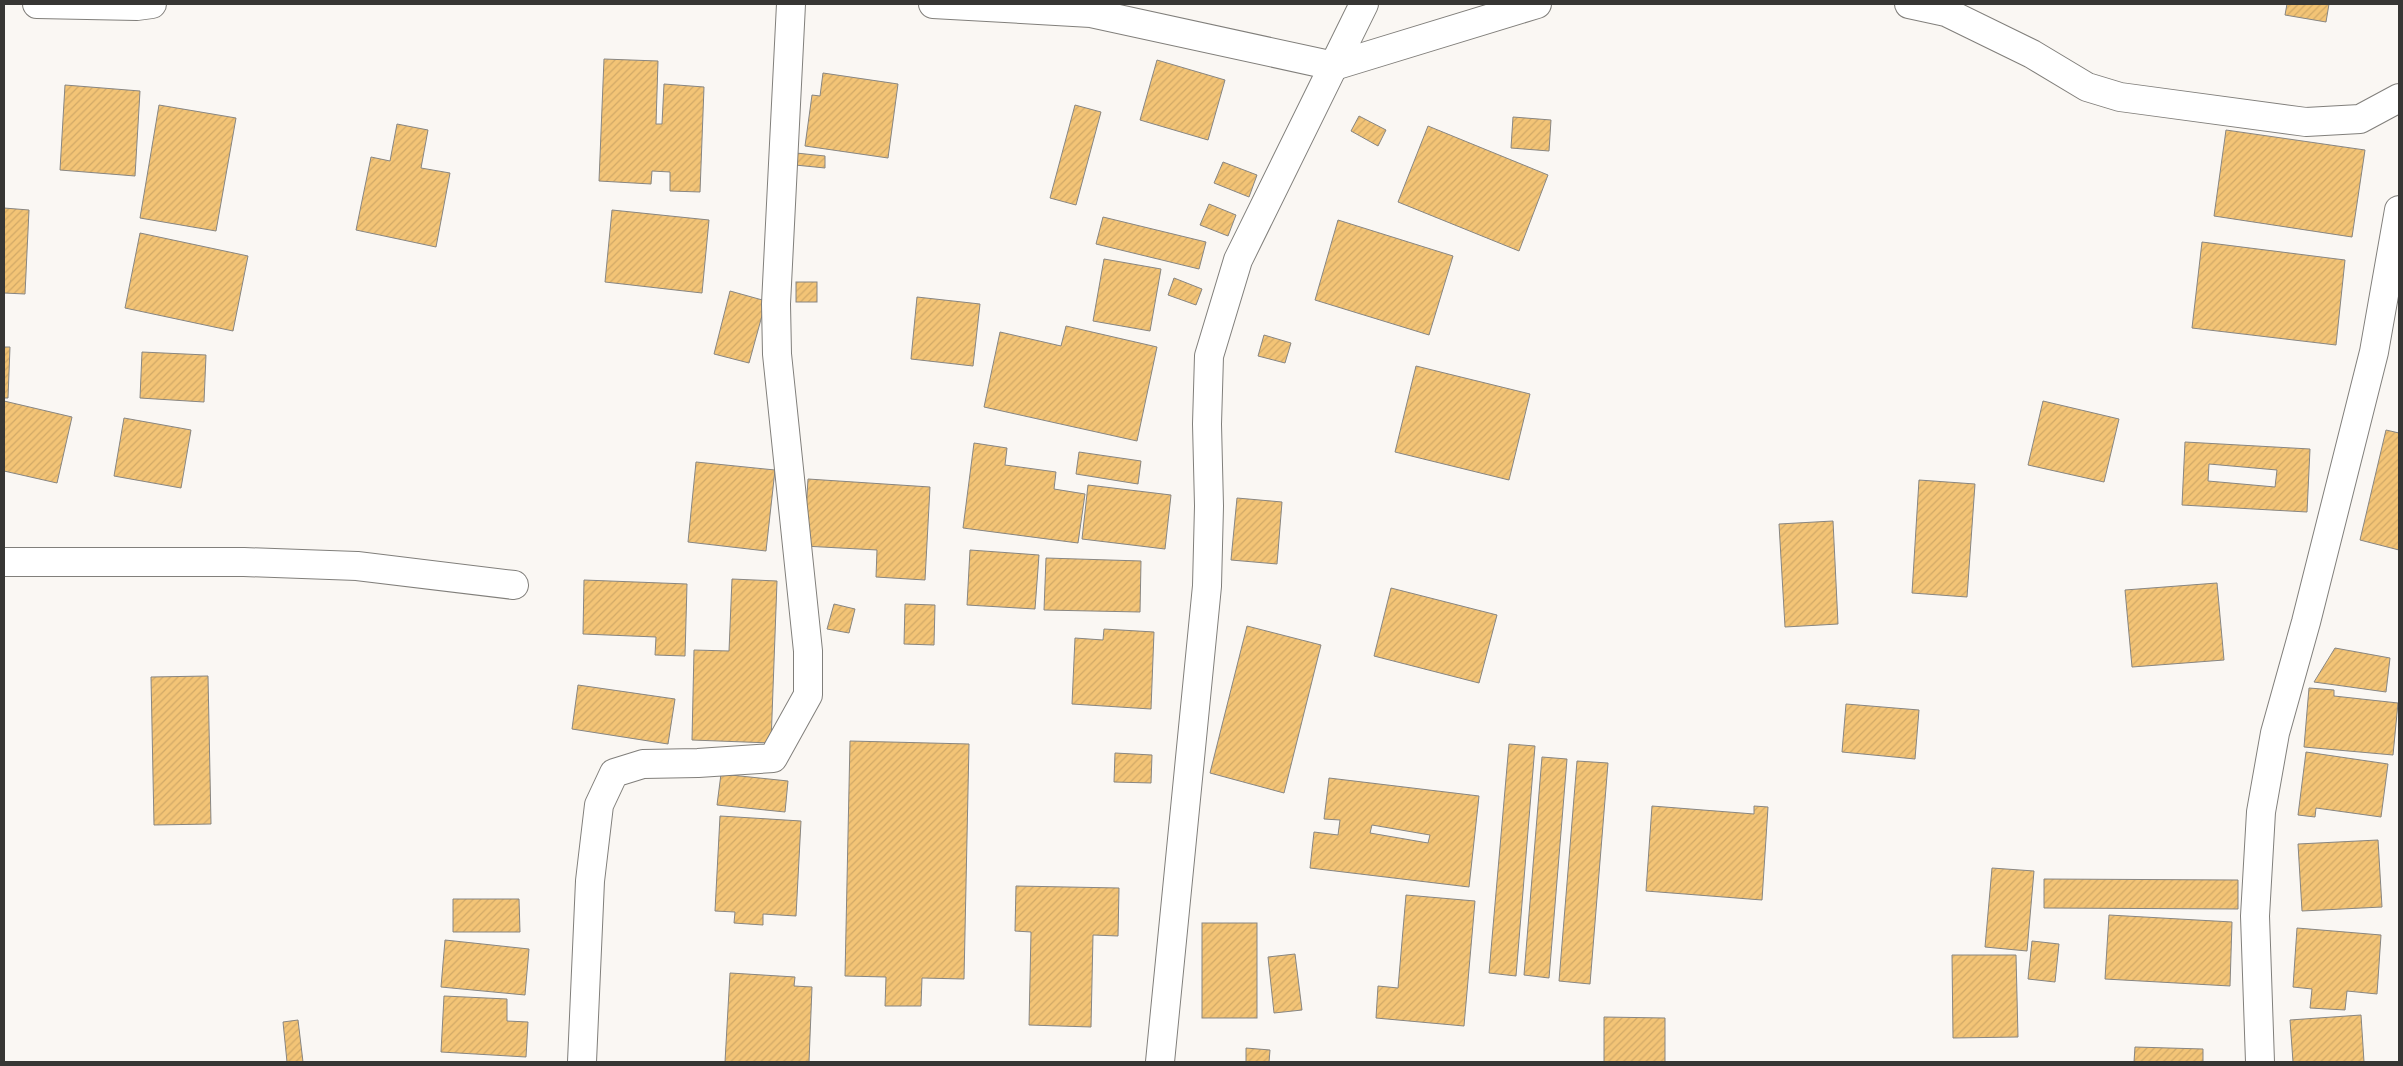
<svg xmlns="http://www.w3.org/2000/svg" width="2403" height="1066" viewBox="0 0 2403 1066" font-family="'Nunito Sans',sans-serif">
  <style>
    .building { fill: url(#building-hatch); stroke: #888682; fill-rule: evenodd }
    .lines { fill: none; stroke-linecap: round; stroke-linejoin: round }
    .minor-casing { stroke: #817f7b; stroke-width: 30 }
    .minor { stroke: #fff; stroke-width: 28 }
  </style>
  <defs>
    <pattern id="building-hatch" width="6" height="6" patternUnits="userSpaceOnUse" patternTransform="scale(1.25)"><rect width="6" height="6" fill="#f3c476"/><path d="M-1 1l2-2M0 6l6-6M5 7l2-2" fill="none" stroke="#d1a967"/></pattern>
  </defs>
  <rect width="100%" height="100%" fill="#faf7f3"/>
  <g class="building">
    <polygon points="2287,4 2329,4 2326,22 2285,15"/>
    <polygon points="604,59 658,61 656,124 662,124 664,84 704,87 700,192 670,191 670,172 652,171 651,184 599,181"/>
    <polygon points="1157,60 1225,80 1208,140 1140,120"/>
    <polygon points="823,73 898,84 888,158 805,146 812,95 820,96"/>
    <polygon points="65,85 140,91 135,176 60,170"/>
    <polygon points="159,105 236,118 216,231 140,218"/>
    <polygon points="1075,105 1101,112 1076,205 1050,198"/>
    <polygon points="1359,116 1386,130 1378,146 1351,131"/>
    <polygon points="1513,117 1551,120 1549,151 1511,148"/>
    <polygon points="397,124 428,130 421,168 450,173 436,247 356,230 371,157 390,161"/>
    <polygon points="1428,126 1548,175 1519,251 1398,202"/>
    <polygon points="2226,130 2365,150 2352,237 2214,216"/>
    <polygon points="796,153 825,156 825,168 795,165"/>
    <polygon points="1223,162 1257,175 1249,197 1214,183"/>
    <polygon points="1209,204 1236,215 1228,236 1200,225"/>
    <polygon points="4,208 29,210 25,294 4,293"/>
    <polygon points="612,210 709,220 702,293 605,282"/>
    <polygon points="1103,217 1206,242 1199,269 1096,244"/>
    <polygon points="1338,220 1453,256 1429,335 1315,300"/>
    <polygon points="140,233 248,256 233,331 125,308"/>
    <polygon points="2202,242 2345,260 2336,345 2192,328"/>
    <polygon points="1104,259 1161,269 1150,331 1093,321"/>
    <polygon points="1174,278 1202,289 1196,305 1168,295"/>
    <rect x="796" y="282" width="21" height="20"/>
    <polygon points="730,291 766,301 749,363 714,354"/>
    <polygon points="917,297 980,304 973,366 911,359"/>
    <polygon points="1066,326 1157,347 1137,441 984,407 1000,332 1061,346"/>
    <polygon points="1264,335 1291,343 1285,363 1258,356"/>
    <polygon points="4,347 10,347 8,398 4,398"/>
    <polygon points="142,352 206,355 204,402 140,398"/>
    <polygon points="1416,366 1530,394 1509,480 1395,452"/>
    <polygon points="4,401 72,417 57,483 4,471"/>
    <polygon points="2043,401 2119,419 2104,482 2028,465"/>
    <polygon points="124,418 191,430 181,488 114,476"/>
    <polygon points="2386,430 2399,433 2399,550 2360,540"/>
    <path d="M2185,442L2310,449L2307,512L2182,505ZM2209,464L2277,470L2275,487L2208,481Z"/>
    <polygon points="974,443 1007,448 1005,465 1056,472 1054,489 1085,494 1078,543 963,528"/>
    <polygon points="1079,452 1141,461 1138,484 1076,474"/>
    <polygon points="696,462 775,470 766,551 688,542"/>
    <polygon points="808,479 930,487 925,580 876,577 877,550 804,546"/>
    <polygon points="1919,480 1975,484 1967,597 1912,593"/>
    <polygon points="1088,485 1171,495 1165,549 1082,539"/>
    <polygon points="1237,498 1282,502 1277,564 1231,560"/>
    <polygon points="1833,521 1838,624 1785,627 1779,524"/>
    <polygon points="970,550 1039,555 1035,609 967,605"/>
    <polygon points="1046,558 1141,561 1140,612 1044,610"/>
    <polygon points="732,579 777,581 771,743 692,740 694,650 729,651"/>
    <polygon points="584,580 687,584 685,656 655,655 656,637 583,634"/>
    <polygon points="2217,583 2224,660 2132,667 2125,590"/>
    <polygon points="1391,588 1497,615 1479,683 1374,656"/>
    <polygon points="834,604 855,609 849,633 827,629"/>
    <polygon points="905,604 935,605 934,645 904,644"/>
    <polygon points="1247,626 1321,645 1284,793 1210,773"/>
    <polygon points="1104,629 1154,632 1151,709 1072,704 1075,638 1103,640"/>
    <polygon points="2335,648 2390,658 2386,692 2314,682"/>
    <polygon points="208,676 211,824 154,825 151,677"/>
    <polygon points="578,685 675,699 668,744 572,729"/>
    <polygon points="2309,688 2334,690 2334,696 2398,703 2393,755 2304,747"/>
    <polygon points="1846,704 1919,710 1915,759 1842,752"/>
    <polygon points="850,741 969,744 964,979 922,978 921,1006 885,1006 886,977 845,976"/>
    <polygon points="1509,744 1535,746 1516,976 1489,973"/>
    <polygon points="2306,752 2388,764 2381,817 2316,808 2315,817 2298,815"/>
    <polygon points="1115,753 1152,755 1151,783 1114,782"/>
    <polygon points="1542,757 1567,759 1549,978 1524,975"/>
    <polygon points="1577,761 1608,763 1590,984 1559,981"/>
    <polygon points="721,774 788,781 785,812 717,805"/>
    <path d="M1329,778L1479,796L1469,887L1310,868L1314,832L1338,835L1340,820L1324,819ZM1372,825L1430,835L1428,843L1370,833Z"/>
    <polygon points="1652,806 1754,814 1754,806 1768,807 1762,900 1646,891"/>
    <polygon points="720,816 801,821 796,916 763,914 763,925 734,923 735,912 715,911"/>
    <polygon points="2378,840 2382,907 2302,911 2298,844"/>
    <polygon points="1992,868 2034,871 2027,951 1985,947"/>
    <polygon points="2044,879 2238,880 2238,909 2044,908"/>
    <polygon points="1016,886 1119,888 1118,936 1093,935 1091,1027 1029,1025 1031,932 1015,931"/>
    <polygon points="1406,895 1475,901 1464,1026 1376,1018 1378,986 1398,988"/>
    <polygon points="453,899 519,899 520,932 453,932"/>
    <polygon points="2109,915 2232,922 2230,986 2105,979"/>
    <rect x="1202" y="923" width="55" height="95"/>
    <polygon points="2297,928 2381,935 2377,994 2347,991 2345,1010 2310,1008 2312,989 2293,987"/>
    <polygon points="445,940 529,949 525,995 441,987"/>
    <polygon points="2032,941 2059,944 2055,982 2028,979"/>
    <polygon points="1295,954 1302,1010 1274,1013 1268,957"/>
    <polygon points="1952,955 2016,955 2018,1037 1953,1038"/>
    <polygon points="730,973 795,977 794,986 812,987 809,1062 725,1062"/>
    <polygon points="444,996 507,999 507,1021 528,1022 526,1057 441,1052"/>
    <polygon points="2361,1015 2364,1062 2293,1062 2290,1020"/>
    <polygon points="1604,1017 1665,1018 1665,1062 1604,1062"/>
    <polygon points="298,1020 303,1062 287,1062 283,1022"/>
    <polygon points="2135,1047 2203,1049 2203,1062 2134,1062"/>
    <polygon points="1246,1048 1270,1050 1269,1062 1246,1062"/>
  </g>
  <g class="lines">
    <defs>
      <g id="minor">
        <polyline points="37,4 137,6 152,4"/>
        <polyline points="933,4 1091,13 1334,66 1537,4"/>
        <polyline points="1909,4 1946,12 2032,54 2087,87 2120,97 2306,122 2360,119 2399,98"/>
        <polyline points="4,562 244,562 357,566 514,585"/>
        <polyline points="582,1062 590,881 599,805 614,773 643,764 698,763 773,758 808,695 808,651 777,354 776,304 791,4"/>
        <polyline points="1160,1062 1207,586 1209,506 1207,424 1209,356 1238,260 1364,4"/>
        <polyline points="2260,1062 2255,916 2261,812 2275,733 2306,622 2374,352 2399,210"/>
      </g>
    </defs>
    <use href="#minor" class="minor-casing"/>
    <use href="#minor" class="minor"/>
  </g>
  <rect width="2403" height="1066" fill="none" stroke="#373634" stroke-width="10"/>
</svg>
